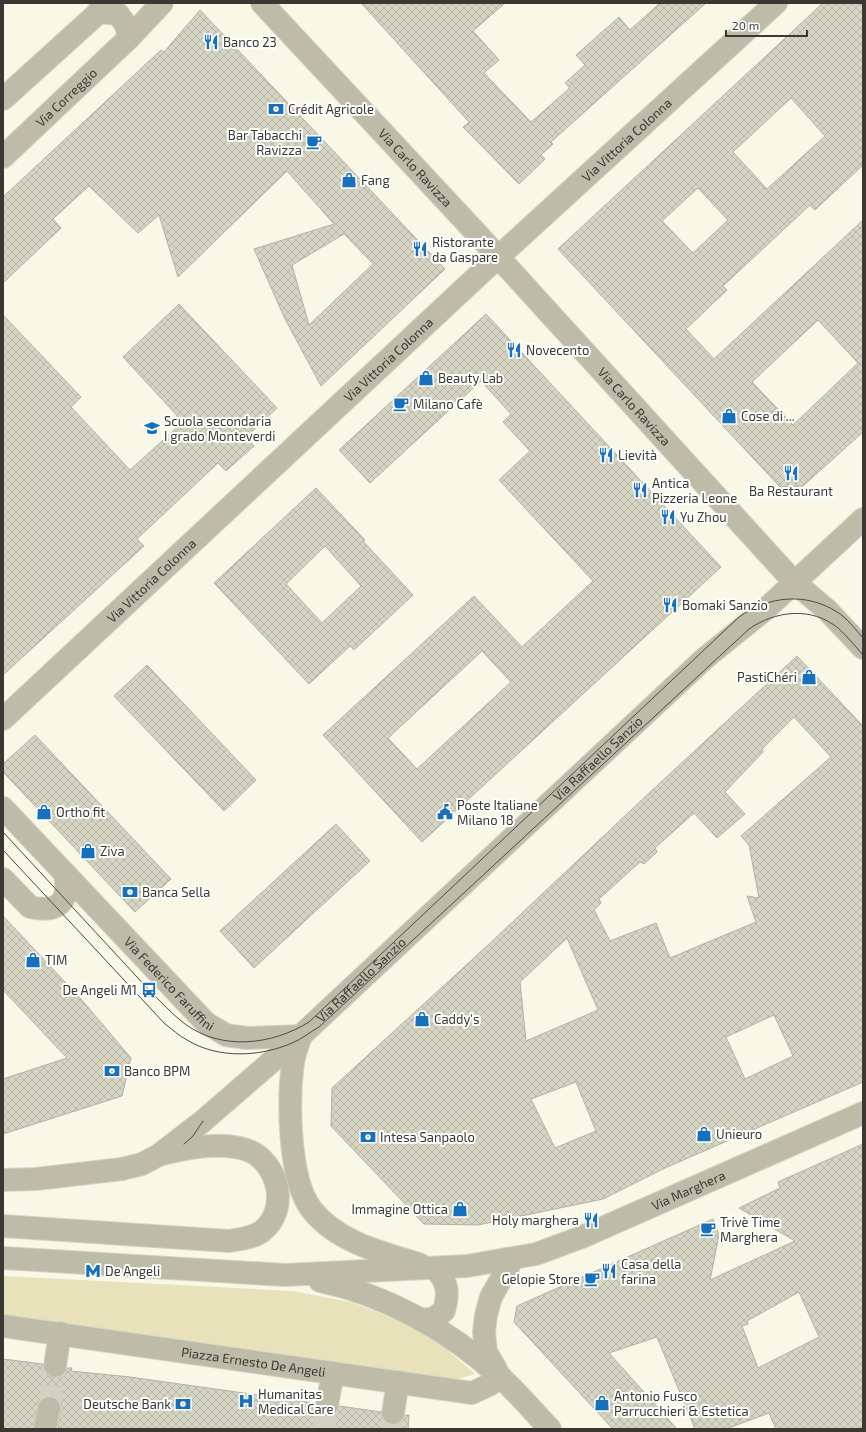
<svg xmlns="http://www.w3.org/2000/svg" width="866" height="1432" viewBox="0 0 866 1432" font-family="'Exo 2',sans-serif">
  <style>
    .grass { fill: #e8e2bb }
    .building { fill: url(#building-cross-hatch); stroke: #b3b1a0; fill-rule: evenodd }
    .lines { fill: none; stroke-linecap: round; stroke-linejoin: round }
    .minor-tunnel { stroke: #d3d1c1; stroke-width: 22; stroke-dasharray: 22 11; stroke-linecap: butt }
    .minor-casing { stroke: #d6d5c5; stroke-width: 24 }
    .minor { stroke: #bebba8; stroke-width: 22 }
    .tram { stroke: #4c4b44; stroke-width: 1 }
    .labels { text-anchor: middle; stroke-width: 4; stroke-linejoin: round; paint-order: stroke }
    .poi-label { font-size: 13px; fill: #393832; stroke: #fff; text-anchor: start }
    .street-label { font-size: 13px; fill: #393832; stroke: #fff }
  </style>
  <defs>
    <pattern id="building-cross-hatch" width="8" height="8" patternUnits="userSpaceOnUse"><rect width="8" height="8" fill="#d6d4c2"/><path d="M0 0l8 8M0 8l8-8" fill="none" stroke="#b8b7a7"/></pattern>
  </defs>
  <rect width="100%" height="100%" fill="#f9f7e5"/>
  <polygon class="grass" points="3,1276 293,1291 350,1302 406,1323 437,1341 475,1374 449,1381 3,1318"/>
  <g class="building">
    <polygon points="361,3 505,3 473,31 499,60 484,73 531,122 570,88 565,83 585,65 576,55 619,17 630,30 660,3 706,3 551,142 553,144 541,155 545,159 519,184 463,127 469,122"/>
    <path d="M823,3H863V165L815,210L810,205L723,286L727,290L686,329L714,359L863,220V432L803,486L780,487L558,249ZM791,98L825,136L767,189L733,152ZM698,188L728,220L693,253L662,221ZM818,320L858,363L793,425L752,382Z"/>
    <path d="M200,10L445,269L321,386L285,319L254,249L334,224L287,171L178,277L159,215L138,233L89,186L53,219L61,228L3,283V197L161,50L164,52ZM344,234L373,264L309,325L292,265Z"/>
    <polygon points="179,304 277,408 246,437 254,446 226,471 218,463 137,539 144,546 3,675 3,315 81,397 71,407 130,470 183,422 123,357"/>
    <path d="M486,314L721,567L422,842L323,735L474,596L522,647L593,581L499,480L530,451L503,422L511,414L481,381L370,483L339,450ZM482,651L511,682L417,769L388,738Z"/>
    <path d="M316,488L365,540L363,541L413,595L354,650L350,646L309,684L214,583ZM325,546L361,586L322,623L286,584Z"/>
    <path d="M797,656L863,726V1082L665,1168L603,1199L478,1225L424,1224L331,1126L332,1088L487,946L647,795ZM794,717L831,757L741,836L749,845L759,898L747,896L756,922L670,958L656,923L610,941L594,910L601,903L599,899L640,862L644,864L657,852L655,848L694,813L717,838L745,814L725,792L763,752L762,749ZM567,938L598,1010L526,1041L520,982ZM774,1015L793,1056L745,1079L726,1037ZM576,1082L596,1131L555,1148L531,1099Z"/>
    <polygon points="147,665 256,780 224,811 114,696"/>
    <polygon points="35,735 171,879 135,912 3,772 3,764"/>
    <polygon points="336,824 370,861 254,968 220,931"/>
    <polygon points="3,916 81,999 131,1058 122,1096 3,1134 3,1079 67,1058 3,990"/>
    <path d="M863,1144V1429H776L769,1413L726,1429H695L657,1337L609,1353L677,1429H613L514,1322L517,1306L713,1219L719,1235L710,1280L795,1241L739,1208L780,1188L778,1182ZM799,1292L819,1337L758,1368L742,1326L748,1324L747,1321Z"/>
    <polygon points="3,1359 43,1364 44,1371 47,1375 54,1378 60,1377 64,1374 67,1368 72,1368 71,1371 130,1377 315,1403 315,1409 319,1414 325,1417 332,1417 336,1413 339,1406 381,1412 382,1418 385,1422 391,1425 398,1424 403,1421 405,1415 409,1415 408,1429 58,1429 61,1404 57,1398 51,1396 45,1396 39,1400 33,1429 3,1429"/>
  </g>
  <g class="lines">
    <g class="minor-tunnel">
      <polyline points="49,1408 55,1366"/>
      <polyline points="324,1429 327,1405"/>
      <polyline points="391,1429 393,1413"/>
    </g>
    <defs>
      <g id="minor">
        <path id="s1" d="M262,3L480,237L795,583L827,610L863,648"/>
        <polyline points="98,12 118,14 126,25 129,38"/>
        <polyline points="3,99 109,3"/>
        <path id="s2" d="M3,157L129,38L162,3"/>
        <path id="s3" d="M3,719L483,271L776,3"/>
        <path id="s4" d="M3,808L206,1023L226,1035L247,1038L301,1036"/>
        <path d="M3,879L30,907C58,913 70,903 65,874"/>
        <path d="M301,1036C298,1044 295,1053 293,1062C288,1099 288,1180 312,1210C337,1242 383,1253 419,1264"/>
        <path id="s5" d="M3,1180L36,1179L122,1169L142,1164L159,1155L203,1121L293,1043L704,659L767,608L863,519"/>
        <path d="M3,1226L229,1241C241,1239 252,1238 261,1232C291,1210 278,1161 247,1150C221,1141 188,1148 162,1154"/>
        <path id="s6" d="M3,1258L285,1275L467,1266L536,1254L582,1237L863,1113"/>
        <path d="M320,1281C386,1295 449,1330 499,1376C517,1392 533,1411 550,1429"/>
        <path d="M421,1320L434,1318L444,1311C449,1292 448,1284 436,1269"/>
        <path id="s7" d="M3,1326L472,1393L489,1385L501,1377"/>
        <polyline points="55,1366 60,1333"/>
        <polyline points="496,1369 486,1352 484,1332 486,1315 491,1297 512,1260"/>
        <polyline points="327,1405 333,1373"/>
        <polyline points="393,1413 398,1382"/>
        <polyline points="45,1429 49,1408"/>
      </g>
    </defs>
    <use href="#minor" class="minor-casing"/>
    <use href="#minor" class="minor"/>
    <g class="tram">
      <path d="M3,832L149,990C161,1002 172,1014 185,1024C222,1051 272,1045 309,1022L739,617C768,596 806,592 837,612C847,618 855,629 863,638"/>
      <path d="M3,850L165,1024C172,1029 179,1036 187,1040C218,1059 260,1057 292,1043C302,1039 310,1032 319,1027L749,629C775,611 811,606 838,628C847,636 855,646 863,655"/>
      <polyline points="184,1144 193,1136 203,1121"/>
    </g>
  </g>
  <defs>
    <symbol id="restaurant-bare" viewBox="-9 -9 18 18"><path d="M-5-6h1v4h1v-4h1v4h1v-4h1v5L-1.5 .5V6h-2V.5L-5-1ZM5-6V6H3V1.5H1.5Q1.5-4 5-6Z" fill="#1670bd" stroke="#fff" stroke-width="2.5" paint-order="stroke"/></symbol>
    <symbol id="bank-bare" viewBox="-9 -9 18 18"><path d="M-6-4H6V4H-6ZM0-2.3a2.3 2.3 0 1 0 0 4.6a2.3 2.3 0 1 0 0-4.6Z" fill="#1670bd" stroke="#fff" stroke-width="2.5" paint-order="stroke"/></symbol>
    <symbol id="cafe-bare" viewBox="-9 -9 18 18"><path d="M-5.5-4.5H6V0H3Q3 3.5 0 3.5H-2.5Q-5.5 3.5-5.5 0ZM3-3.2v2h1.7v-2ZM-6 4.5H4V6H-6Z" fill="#1670bd" stroke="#fff" stroke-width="2.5" paint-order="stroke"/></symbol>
    <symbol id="shop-bare" viewBox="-9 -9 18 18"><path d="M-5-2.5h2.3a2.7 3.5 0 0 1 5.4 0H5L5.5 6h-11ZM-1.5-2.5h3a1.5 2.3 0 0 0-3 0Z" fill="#1670bd" stroke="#fff" stroke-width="2.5" paint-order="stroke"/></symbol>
    <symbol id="school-bare" viewBox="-9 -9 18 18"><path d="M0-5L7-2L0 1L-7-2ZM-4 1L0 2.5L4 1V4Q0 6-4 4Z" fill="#1670bd" stroke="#fff" stroke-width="2.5" paint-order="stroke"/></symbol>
    <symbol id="civic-bare" viewBox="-9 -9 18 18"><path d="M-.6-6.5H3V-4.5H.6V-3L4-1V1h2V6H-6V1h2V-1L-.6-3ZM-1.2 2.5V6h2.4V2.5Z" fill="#1670bd" stroke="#fff" stroke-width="2.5" paint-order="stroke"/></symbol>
    <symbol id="bus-bare" viewBox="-9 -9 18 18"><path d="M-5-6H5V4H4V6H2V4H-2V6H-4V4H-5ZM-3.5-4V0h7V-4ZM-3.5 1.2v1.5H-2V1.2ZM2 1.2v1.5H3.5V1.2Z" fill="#1670bd" stroke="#fff" stroke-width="2.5" paint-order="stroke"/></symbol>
    <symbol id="metro-bare" viewBox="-9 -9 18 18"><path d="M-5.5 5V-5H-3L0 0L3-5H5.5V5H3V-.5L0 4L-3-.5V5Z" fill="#1670bd" stroke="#fff" stroke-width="2.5" paint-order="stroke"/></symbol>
    <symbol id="hospital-bare" viewBox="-9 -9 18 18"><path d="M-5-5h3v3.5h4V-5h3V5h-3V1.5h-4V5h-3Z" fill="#1670bd" stroke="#fff" stroke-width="2.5" paint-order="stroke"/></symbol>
  </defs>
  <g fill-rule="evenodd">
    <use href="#restaurant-bare" x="200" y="31" width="22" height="22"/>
    <use href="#bank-bare" x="265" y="98" width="22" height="22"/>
    <use href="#cafe-bare" x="303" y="131" width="22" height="22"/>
    <use href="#shop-bare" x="338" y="169" width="22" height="22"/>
    <use href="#restaurant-bare" x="409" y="238" width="22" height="22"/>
    <use href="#restaurant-bare" x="503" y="339" width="22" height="22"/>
    <use href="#shop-bare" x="415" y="367" width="22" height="22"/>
    <use href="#cafe-bare" x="390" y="393" width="22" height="22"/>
    <use href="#shop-bare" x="718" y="405" width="22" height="22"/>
    <use href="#school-bare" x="141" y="417" width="22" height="22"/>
    <use href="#restaurant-bare" x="595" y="444" width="22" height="22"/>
    <use href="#restaurant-bare" x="780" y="462" width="22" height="22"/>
    <use href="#restaurant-bare" x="629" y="479" width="22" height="22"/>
    <use href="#restaurant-bare" x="657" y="506" width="22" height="22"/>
    <use href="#restaurant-bare" x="659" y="594" width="22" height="22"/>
    <use href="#shop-bare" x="798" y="666" width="22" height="22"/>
    <use href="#shop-bare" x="33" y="801" width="22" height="22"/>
    <use href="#civic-bare" x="434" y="801" width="22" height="22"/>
    <use href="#shop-bare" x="77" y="840" width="22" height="22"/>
    <use href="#bank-bare" x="119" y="881" width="22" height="22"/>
    <use href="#shop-bare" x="22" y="949" width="22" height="22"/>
    <use href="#bus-bare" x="138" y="979" width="22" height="22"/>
    <use href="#shop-bare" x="411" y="1008" width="22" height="22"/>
    <use href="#bank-bare" x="101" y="1060" width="22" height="22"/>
    <use href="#shop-bare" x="693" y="1123" width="22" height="22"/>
    <use href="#bank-bare" x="357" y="1126" width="22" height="22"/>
    <use href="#shop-bare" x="449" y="1198" width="22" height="22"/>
    <use href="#restaurant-bare" x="580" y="1209" width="22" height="22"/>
    <use href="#cafe-bare" x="697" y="1218" width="22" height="22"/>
    <use href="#metro-bare" x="82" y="1260" width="22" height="22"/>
    <use href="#restaurant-bare" x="598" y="1260" width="22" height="22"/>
    <use href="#cafe-bare" x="581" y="1268" width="22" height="22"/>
    <use href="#hospital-bare" x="235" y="1390" width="22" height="22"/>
    <use href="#shop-bare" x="591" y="1392" width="22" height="22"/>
    <use href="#bank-bare" x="172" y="1393" width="22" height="22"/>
  </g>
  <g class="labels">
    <g class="poi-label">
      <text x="223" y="47">Banco 23</text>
      <text x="288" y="114">Crédit Agricole</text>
      <text x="302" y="140" text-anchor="end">Bar Tabacchi<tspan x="302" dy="15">Ravizza</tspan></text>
      <text x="361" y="185">Fang</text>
      <text x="432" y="247">Ristorante<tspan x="432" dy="15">da Gaspare</tspan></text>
      <text x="526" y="355">Novecento</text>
      <text x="438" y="383">Beauty Lab</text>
      <text x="413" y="409">Milano Cafè</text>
      <text x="741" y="421">Cose di ...</text>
      <text x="164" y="426">Scuola secondaria<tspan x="164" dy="15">I grado Monteverdi</tspan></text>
      <text x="618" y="460">Lievità</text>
      <text x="652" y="488">Antica<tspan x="652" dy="15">Pizzeria Leone</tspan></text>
      <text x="791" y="496" text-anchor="middle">Ba Restaurant</text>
      <text x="680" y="522">Yu Zhou</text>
      <text x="682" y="610">Bomaki Sanzio</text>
      <text x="797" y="682" text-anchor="end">PastiChéri</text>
      <text x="457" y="810">Poste Italiane<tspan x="457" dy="15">Milano 18</tspan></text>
      <text x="56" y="817">Ortho fit</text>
      <text x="100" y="856">Ziva</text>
      <text x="142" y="897">Banca Sella</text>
      <text x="45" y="965">TIM</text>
      <text x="137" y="995" text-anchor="end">De Angeli M1</text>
      <text x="434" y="1024">Caddy's</text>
      <text x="124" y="1076">Banco BPM</text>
      <text x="716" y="1139">Unieuro</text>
      <text x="380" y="1142">Intesa Sanpaolo</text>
      <text x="448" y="1214" text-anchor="end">Immagine Ottica</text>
      <text x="579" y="1225" text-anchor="end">Holy marghera</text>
      <text x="720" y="1227">Trivè Time<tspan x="720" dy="15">Marghera</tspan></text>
      <text x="621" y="1269">Casa della<tspan x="621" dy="15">farina</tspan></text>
      <text x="105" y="1276">De Angeli</text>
      <text x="580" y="1284" text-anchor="end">Gelopie Store</text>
      <text x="258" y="1399">Humanitas<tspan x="258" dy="15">Medical Care</tspan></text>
      <text x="614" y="1401">Antonio Fusco<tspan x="614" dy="15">Parrucchieri &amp; Estetica</tspan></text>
      <text x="171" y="1409" text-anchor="end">Deutsche Bank</text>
    </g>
    <g class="street-label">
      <text dy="5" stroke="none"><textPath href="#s2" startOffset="87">Via Correggio</textPath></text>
      <text dy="5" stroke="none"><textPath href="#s3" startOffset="851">Via Vittoria Colonna</textPath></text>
      <text dy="5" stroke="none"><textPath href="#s1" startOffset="225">Via Carlo Ravizza</textPath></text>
      <text dy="5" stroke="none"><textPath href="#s3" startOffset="527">Via Vittoria Colonna</textPath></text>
      <text dy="5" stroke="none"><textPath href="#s1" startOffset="549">Via Carlo Ravizza</textPath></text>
      <text dy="5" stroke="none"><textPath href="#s3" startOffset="203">Via Vittoria Colonna</textPath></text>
      <text dy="5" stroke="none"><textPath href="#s5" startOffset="751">Via Raffaello Sanzio</textPath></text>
      <text dy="5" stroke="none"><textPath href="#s5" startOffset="427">Via Raffaello Sanzio</textPath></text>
      <text dy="5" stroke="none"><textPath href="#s4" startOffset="242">Via Federico Faruffini</textPath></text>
      <text dy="5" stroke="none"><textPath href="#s6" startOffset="700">Via Marghera</textPath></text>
      <text dy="5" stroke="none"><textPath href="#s7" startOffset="253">Piazza Ernesto De Angeli</textPath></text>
    </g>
  </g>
  <rect width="866" height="1432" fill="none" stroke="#393832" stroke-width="8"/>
  <path d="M726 30v6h81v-6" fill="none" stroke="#393832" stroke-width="2"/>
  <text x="732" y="30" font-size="12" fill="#393832" stroke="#ffffff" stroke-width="3" paint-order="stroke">20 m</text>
</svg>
